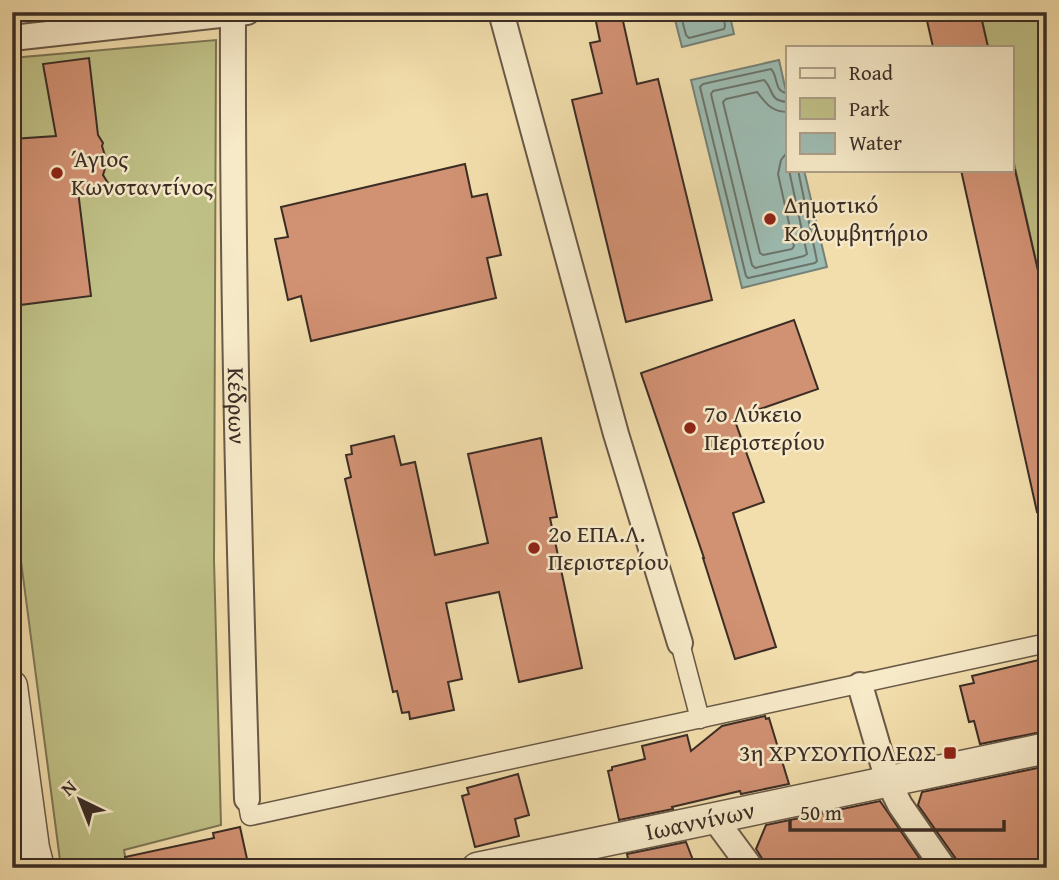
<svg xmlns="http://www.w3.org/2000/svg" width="1059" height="880" viewBox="0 0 1059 880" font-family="'Gentium Book Plus',serif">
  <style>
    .green { fill: #bfc086; stroke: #7d7656; stroke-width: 2 }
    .water { fill: #9cbbb1; stroke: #758279; stroke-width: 2 }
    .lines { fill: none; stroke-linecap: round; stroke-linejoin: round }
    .shore { stroke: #6c746b; stroke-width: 2 }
    .building { fill: #d19173; stroke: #3b2d25; stroke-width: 2 }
    .pedestrian-casing { stroke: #695947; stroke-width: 21 }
    .minor-casing { stroke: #695947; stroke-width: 28 }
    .tertiary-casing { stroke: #695947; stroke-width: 33 }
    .pedestrian { stroke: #f7eac9; stroke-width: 18 }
    .minor { stroke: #f7eac9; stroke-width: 24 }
    .tertiary { stroke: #f7eac9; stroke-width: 30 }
    .poi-dot { fill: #8f2418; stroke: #f7eac9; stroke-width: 2.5 }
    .labels { text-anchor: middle; stroke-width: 5; stroke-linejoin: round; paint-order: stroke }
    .poi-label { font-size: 24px; fill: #3b2d25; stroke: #f7eac9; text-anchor: start }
    .street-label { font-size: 24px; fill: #3b2d25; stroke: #f7eac9 }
  </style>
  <rect width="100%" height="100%" fill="#f2deac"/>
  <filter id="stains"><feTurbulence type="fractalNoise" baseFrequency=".00286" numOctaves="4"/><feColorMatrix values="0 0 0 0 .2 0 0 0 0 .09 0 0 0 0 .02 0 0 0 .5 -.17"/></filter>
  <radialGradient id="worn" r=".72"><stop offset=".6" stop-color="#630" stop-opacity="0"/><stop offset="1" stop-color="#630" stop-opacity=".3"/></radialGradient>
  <g class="green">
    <polygon points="980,12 1047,12 1047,310 1012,154 1012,47 988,47"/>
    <polygon points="216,40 214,560 221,825 124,850 127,868 61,868 12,492 12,58"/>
  </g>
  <g class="water">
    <polygon points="673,12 729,12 734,34 682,47"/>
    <polygon points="779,60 788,100 788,170 804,170 827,267 742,288 691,80"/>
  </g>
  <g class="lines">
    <g class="shore">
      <polyline points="680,12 686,35 689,38 724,29 725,26 723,12"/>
      <path d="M788,93C773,92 779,77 771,69L703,84L700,87L746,276L748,278L815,263L817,261L798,170"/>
      <path d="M788,102C768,101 774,89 764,80L713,91L711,94L752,265L755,268L804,256L807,254L789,170"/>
      <path d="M788,112C771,112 766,103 757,92L726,99L723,102L760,253L763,255L792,249L794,246L778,174L781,160L788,151"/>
    </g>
  </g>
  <g class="building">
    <polygon points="594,12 621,12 637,84 658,79 712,300 626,322 572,100 602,93 590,43 600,41"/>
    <polygon points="925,12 980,12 988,47 933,47"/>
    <polygon points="89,58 98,135 103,143 102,146 107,162 103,175 111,188 78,191 91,296 12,306 12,139 56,136 43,64"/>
    <polygon points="465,164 472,197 487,194 501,255 487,258 496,298 311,341 301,296 288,300 275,239 288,237 281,207"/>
    <polygon points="961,170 1015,170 1047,310 1047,510 1037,512"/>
    <polygon points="794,320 818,389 734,418 764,502 733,513 776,647 735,659 703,558 704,558 641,373"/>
    <polygon points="394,436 401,465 415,462 435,555 488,543 468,454 541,438 557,517 550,518 582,668 519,682 499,592 446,603 462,679 448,682 454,710 410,719 409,712 402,713 397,691 393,692 345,479 351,477 346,455 352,454 351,446"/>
    <polygon points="1047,658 1047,731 980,744 974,721 969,722 960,686 974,683 972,676"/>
    <polygon points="765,716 766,719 769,718 789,784 741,794 740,791 672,807 673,809 619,820 608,771 612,770 612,767 645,759 642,746 687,735 691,751 722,726"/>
    <polygon points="1047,766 1047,868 959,868 956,859 918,805 922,792"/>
    <polygon points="518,774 529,815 515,819 519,836 475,847 462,796 469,794 467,788"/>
    <polygon points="880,801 926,868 766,868 763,860 756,849 766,825"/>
    <polygon points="240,827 249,868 126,868 125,857 214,838 213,833"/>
    <polygon points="686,842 696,868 630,868 627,854"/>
  </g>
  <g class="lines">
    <defs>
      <g id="pedestrian">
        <polyline points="680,643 700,719"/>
        <polyline points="247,799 250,816 1047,643"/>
      </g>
      <g id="minor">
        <polyline points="501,12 616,434 680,643"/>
        <path id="s1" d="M233,14C232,276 239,537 247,799"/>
        <polyline points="12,38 247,12"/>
        <polyline points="860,685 888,781 900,805 944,868"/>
        <polyline points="714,818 751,868"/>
      </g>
      <g id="tertiary">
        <polyline points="12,686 34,848 39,868"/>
        <path id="s2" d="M477,868L1047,748"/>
      </g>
    </defs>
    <use href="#pedestrian" class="pedestrian-casing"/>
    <use href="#minor" class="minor-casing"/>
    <use href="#tertiary" class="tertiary-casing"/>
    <use href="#pedestrian" class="pedestrian"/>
    <use href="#minor" class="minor"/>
    <use href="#tertiary" class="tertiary"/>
  </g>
  <g class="poi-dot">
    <circle cx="57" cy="173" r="7"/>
    <circle cx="770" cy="219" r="7"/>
    <circle cx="690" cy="428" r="7"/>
    <circle cx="534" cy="548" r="7"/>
    <rect x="943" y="746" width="14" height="14" rx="3.5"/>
  </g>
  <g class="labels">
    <g class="poi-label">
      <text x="71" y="167">Άγιος<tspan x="71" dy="28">Κωνσταντίνος</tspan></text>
      <text x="784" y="213">Δημοτικό<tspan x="784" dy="28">Κολυμβητήριο</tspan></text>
      <text x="704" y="422">7ο Λύκειο<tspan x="704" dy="28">Περιστερίου</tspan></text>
      <text x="548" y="542">2ο ΕΠΑ.Λ.<tspan x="548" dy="28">Περιστερίου</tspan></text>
      <text x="936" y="761" text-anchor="end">3η ΧΡΥΣΟΥΠΟΛΕΩΣ</text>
    </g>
    <g class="street-label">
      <text dy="8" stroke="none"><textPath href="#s1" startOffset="392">Κέδρων</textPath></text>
      <text dy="8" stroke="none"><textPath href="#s2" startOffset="228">Ιωαννίνων</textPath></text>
    </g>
  </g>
  <rect width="1059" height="880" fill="none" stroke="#f2deac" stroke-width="42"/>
  <rect x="14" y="14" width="1031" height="852" fill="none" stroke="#3b2d25" stroke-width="3.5"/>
  <rect x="21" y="21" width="1017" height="838" fill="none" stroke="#3b2d25" stroke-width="2"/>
  <rect x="786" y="46" width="228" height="126" fill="#f7eac9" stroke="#ac9e87" stroke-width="2"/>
  <rect x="800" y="68" width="35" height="10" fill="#f7eac9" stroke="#ac9e87" stroke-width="2"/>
  <text x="849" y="80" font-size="21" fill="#3b2d25">Road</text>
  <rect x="800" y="98" width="35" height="21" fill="#bfc086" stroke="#ac9e87" stroke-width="2"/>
  <text x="849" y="116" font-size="21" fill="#3b2d25">Park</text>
  <rect x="800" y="133" width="35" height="21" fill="#9cbbb1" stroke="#ac9e87" stroke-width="2"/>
  <text x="849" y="150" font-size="21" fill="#3b2d25">Water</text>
  <g transform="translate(80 800) rotate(317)" stroke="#f7eac9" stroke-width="5" paint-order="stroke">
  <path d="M0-5L12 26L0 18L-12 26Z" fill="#3b2d25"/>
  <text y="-10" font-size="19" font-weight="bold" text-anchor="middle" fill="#3b2d25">N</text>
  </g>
  <path d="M790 820v10h214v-10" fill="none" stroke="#3b2d25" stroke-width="3.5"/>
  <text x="800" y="820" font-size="21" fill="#3b2d25" stroke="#f7eac9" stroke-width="5" paint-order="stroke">50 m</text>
  <rect width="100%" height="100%" filter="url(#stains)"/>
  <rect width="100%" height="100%" fill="url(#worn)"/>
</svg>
